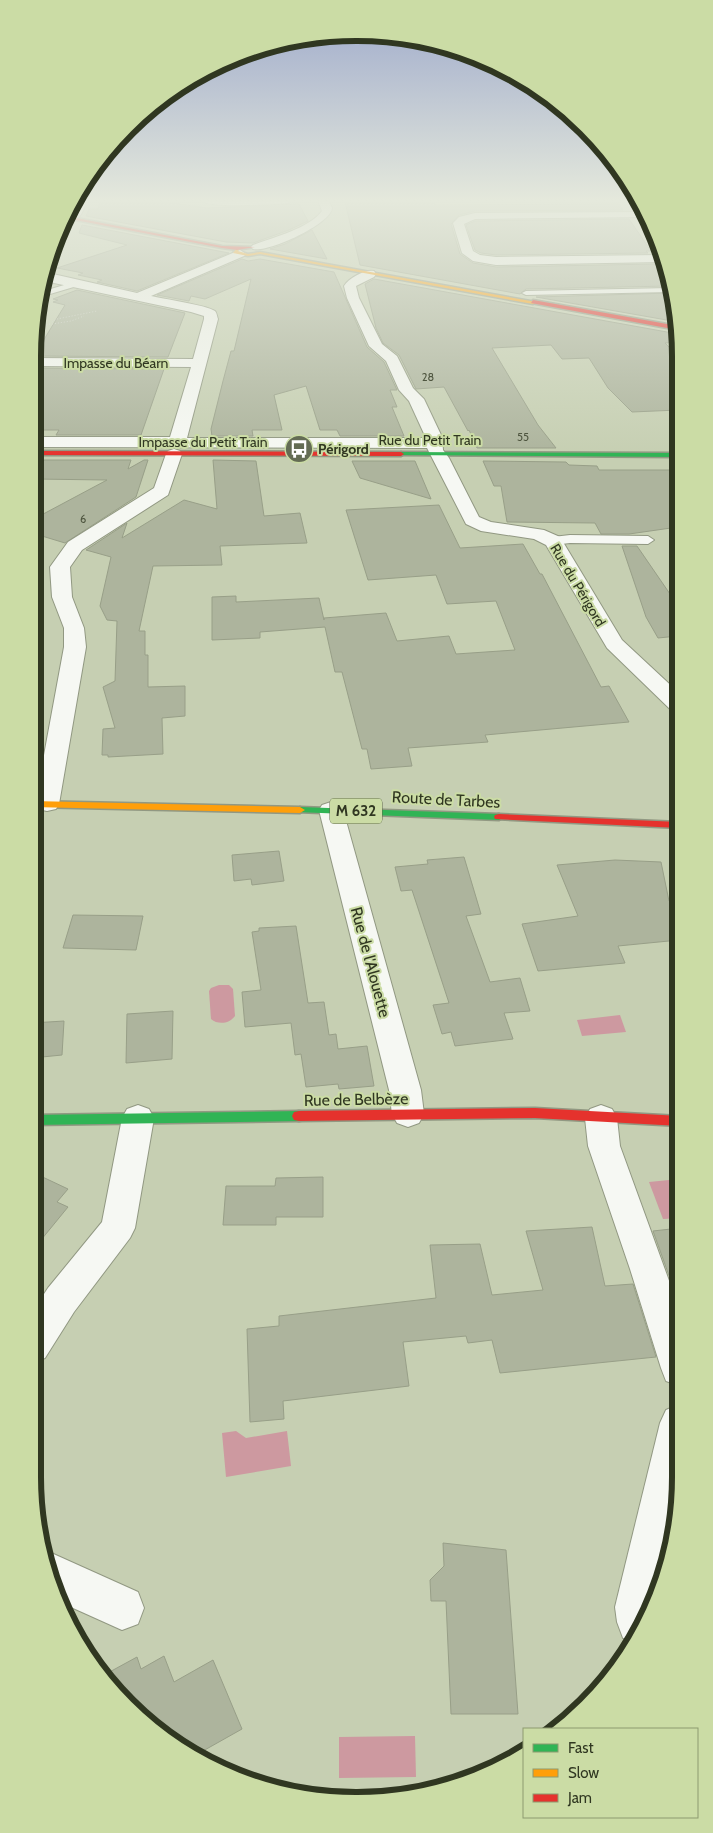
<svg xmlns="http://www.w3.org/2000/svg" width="713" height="1833" viewBox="0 0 713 1833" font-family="Cabin,sans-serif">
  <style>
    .water { fill: #cd99a0 }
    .building { fill: #adb49d; stroke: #989f88 }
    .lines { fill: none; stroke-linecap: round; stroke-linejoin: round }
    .lane-casing { stroke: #919882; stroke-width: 2 }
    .street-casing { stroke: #919882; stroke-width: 2 }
    .fast-casing { stroke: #919882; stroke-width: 3 }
    .slow-casing { stroke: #919882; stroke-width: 3 }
    .jam-casing { stroke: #919882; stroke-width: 3 }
    .path-far2 { stroke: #cdd0c6; stroke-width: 1; stroke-dasharray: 1 2; stroke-linecap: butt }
    .path-far1 { stroke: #cdd0c6; stroke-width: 2; stroke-dasharray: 1 2; stroke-linecap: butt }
    .path { stroke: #cdd0c6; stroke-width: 2.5; stroke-dasharray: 2 2.5; stroke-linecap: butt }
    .lane { fill: #f6f8f3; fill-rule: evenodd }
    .street { fill: #f6f8f3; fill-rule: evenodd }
    .fast { fill: #30b455; fill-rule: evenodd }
    .slow { fill: #ff9f0a; fill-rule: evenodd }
    .jam { fill: #e5322d; fill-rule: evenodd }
    .labels { text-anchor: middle; stroke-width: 4; stroke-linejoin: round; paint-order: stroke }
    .far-number-label { font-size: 11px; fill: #4f5640 }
    .far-street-label { font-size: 14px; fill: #303721; stroke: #cbdca5 }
    .far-poi-label { font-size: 14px; font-weight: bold; fill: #303721; stroke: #cbdca5; text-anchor: start }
    .shield { fill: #cbdca5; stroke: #5e6849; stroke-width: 1 }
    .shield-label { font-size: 15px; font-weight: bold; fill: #303721 }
    .street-label { font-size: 16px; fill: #303721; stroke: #cbdca5 }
    .rim { fill: none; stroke: #303721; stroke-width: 6 }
  </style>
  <rect width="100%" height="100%" fill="#c6cfb2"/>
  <g class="water">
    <path d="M219,985H229L233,989L235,1016C229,1024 218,1025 211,1019L209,991L211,988Z"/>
    <polygon points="620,1015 626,1032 582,1036 577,1020"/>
    <polygon points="669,1180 680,1209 680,1218 663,1219 649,1182"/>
    <polygon points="236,1431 246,1438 287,1431 291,1466 226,1477 222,1433"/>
    <polygon points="415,1736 416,1777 339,1778 339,1737"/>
  </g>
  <g class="building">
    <polygon points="158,201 207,208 299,204 308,221 289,230 253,243 226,242 86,216 89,209 98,209 100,202"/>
    <polygon points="434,201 435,205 619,204 623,210 475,211 459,215 451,224 460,254 473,263 496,267 656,264 669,286 526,289 520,294 360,265 345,202"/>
    <polygon points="629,219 651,251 646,251 648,253 496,255 481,253 475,250 466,225 475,221"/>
    <polygon points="82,225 229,253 137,291 97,282 102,280 78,275 83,273 57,268 127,245 79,233"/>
    <polygon points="312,230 327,259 270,249 285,244"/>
    <polygon points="242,259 248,261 260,259 334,272 367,347 384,362 397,390 390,390 397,407 392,407 404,436 340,436 337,430 320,430 306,386 274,395 282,430 252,430 253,436 212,436 211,429 223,381 231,351 234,351 251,279 205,299 191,296 189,301 157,295"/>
    <polygon points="374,279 678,334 678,342 665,343 678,356 678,410 632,412 608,388 589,358 562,359 551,345 492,348 538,425 556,448 477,448 469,430 468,431 444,387 416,389 399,355 383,343 376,328 365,284"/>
    <polygon points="77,290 185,313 168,357 34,356 65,305 53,302 58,300 53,299"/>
    <polygon points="671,293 678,314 678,322 536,297"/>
    <polygon points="32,368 164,369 141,435 56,435 59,430 32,430"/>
    <polygon points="44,460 131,460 128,469 144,460 148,460 136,497 65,543 32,533 32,520 107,480 34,479"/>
    <polygon points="213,460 256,461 264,516 300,513 307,543 220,546 222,565 153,566 139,631 145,631 145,655 148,655 148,687 185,686 185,716 162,718 163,754 108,757 108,755 102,755 103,729 115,728 103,687 115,681 117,621 107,620 100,606 111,557 86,550 127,523 122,538 184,500 217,509"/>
    <polygon points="352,461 415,461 431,499 360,478"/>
    <polygon points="483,461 566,462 569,465 597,466 599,470 678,470 678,527 629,534 601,534 595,523 507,522 501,486 494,486"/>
    <polygon points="439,505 460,548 523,544 540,574 542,574 601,687 609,686 629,722 485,735 488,742 408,748 412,766 371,769 367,749 362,749 342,672 335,672 325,627 260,632 260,638 212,640 212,597 236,596 236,602 319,598 324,620 324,618 386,613 397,641 449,636 456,654 515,650 496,601 447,604 436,575 368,580 346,510"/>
    <polygon points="622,546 637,546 670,594 678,619 678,636 658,638 646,617"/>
    <polygon points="279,851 284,881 252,885 251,879 234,881 232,855"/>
    <polygon points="464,857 481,914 466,916 490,982 520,978 530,1011 504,1013 513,1039 455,1046 451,1032 442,1034 433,1005 449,1003 412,890 401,891 395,867 428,864 427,860"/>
    <polygon points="615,860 661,862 669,901 679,900 679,940 618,946 625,963 538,971 522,924 578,916 557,865"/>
    <polygon points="73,915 143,916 136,950 63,948"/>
    <polygon points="296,926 308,1003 324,1002 329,1035 336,1034 338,1049 367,1046 374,1086 339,1089 338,1084 306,1087 301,1054 295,1055 291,1023 245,1027 242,992 261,990 252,932 259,931 259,928"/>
    <polygon points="173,1011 172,1059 126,1063 127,1014"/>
    <polygon points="64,1021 62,1055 32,1058 32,1023"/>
    <polygon points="32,1172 68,1189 57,1202 68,1207 32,1251"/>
    <polygon points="323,1177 323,1217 276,1217 276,1225 223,1225 226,1186 275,1186 276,1178"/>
    <polygon points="592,1227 605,1286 633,1284 656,1357 500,1373 492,1340 468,1343 466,1336 403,1342 409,1386 283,1401 284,1419 250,1422 247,1329 279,1326 279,1316 436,1298 430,1245 480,1244 492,1295 543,1290 526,1231"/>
    <polygon points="680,1228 680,1306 653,1231"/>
    <polygon points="443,1543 506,1550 518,1714 451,1714 446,1601 431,1601 430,1580 444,1566"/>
    <polygon points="164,1656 174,1682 213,1660 242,1729 194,1756 113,1690 104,1675 137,1657 141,1669"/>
  </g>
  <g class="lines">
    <defs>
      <g id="lane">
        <polygon points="74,282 78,284 77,286 40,297 41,292"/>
        <polygon points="670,288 670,292 526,295 522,293 526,291"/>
        <polygon points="570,535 648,536 654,540 648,544 570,543 553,545 547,541 553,537"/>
      </g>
      <g id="street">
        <path d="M79,200H86C84,210 81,220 69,221Z"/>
        <path d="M200,200H293L288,203C272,204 210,209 200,200Z"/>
        <path d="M318,200H328L332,208C331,224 268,253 253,249L251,247L253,245C272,238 310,228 322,211Z"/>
        <polygon points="643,212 647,213 647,217 475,219 464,224 473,251 480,255 496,257 660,255 662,262 496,265 473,261 462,253 453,223 459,217 475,213"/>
        <path d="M240,250L246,254L244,256L151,296C163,299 207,305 215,311C217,313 217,317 218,319L187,438H426L409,401L399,390L386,361L369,346L347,298L344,286C349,278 365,269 374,271L376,274L374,277L356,286L359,298L382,344L397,356L413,388L424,399L442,437L443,450L449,458L479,517L491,522L544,530L560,537L622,640L679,693V712L671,710L607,648L546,545L534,539L481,531L466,524L427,448L32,447V437H170L191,367L32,366V358L193,359L204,319V316L191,312L54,283L43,279L44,272L137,293Z"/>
        <polygon points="174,449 180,451 182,454 168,495 82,550 70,567 72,597 84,628 86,647 59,804 56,809 47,811 38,809 35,804 64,647 64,628 52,597 50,567 68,542 154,488 166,454 168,451"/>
        <polygon points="331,802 340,805 343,810 421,1090 424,1114 419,1123 408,1127 397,1123 392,1114 389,1090 319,810 322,805"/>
        <polygon points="138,1105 149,1109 154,1118 135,1228 130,1238 74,1312 45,1358 32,1363 32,1312 48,1288 102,1222 122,1118 127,1109"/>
        <polygon points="601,1105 612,1109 617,1118 620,1146 680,1311 680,1386 666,1381 661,1368 630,1269 588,1146 585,1118 590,1109"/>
        <polygon points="680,1404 680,1476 670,1559 630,1640 623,1638 617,1622 615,1607 660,1423 666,1410"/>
        <polygon points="49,1552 138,1592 144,1608 138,1624 122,1630 62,1603 50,1581 45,1554"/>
      </g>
      <g id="fast">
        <polygon points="401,452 678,453 678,457 399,455 399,453"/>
        <polygon points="300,807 499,814 504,817 499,820 296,812 295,810"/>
        <polygon points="299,1111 304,1112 306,1116 304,1120 299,1121 32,1125 32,1115"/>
      </g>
      <g id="slow">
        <polygon points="237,248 239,249 238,251 248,254 260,252 536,302 533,304 260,254 248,256 233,253"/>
        <polygon points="32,801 300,807 305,810 300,813 32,807"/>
      </g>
      <g id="jam">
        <polygon points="71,217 222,246 255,247 237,250 222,248 70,219"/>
        <polygon points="533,300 678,326 678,330 531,303"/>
        <polygon points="32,451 401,452 404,454 401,456 32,455"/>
        <polygon points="499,814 679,822 679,828 495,819 494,817 495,815"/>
        <polygon points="535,1108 680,1116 680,1126 535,1118 299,1121 294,1120 292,1116 294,1112 299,1111"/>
      </g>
    </defs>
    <use href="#lane" class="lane-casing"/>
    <use href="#street" class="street-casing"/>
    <use href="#fast" class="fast-casing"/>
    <use href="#slow" class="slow-casing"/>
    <use href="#jam" class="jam-casing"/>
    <g class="path-far2">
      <polyline points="46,325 71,321 84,316"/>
      <polyline points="39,330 57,319 97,311"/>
    </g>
    <polyline class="path-far1" points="36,332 40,328"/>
    <polyline class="path" points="671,663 679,663"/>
    <use href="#lane" class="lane"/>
    <use href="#street" class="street"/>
    <use href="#fast" class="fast"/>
    <use href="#slow" class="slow"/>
    <use href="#jam" class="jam"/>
  </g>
  <linearGradient id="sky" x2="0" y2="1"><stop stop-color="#9da9cb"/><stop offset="0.44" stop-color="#e5e9dc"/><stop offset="1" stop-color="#e5e9dc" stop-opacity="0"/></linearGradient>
  <rect width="713" height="456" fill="url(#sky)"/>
  <defs>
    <symbol id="bus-disc" viewBox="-11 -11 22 22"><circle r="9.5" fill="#646c54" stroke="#cbdca5"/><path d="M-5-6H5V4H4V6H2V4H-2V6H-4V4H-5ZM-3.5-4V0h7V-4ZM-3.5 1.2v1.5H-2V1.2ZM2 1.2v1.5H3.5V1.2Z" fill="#fff"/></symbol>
  </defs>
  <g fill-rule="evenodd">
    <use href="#bus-disc" x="283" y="433" width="32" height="32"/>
  </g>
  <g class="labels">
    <g class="far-number-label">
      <text x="428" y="381">28</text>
      <text x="523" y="441">55</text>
      <text x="83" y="523">6</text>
    </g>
    <g class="far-street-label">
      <text x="116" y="368">Impasse du Béarn</text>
      <text x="430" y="445">Rue du Petit Train</text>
      <text x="203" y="447">Impasse du Petit Train</text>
      <text transform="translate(578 585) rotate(59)" y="5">Rue du Périgord</text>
    </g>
    <g class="far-poi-label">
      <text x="318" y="454">Périgord</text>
    </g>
    <rect class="shield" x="330" y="798.5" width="52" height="25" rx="4"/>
    <g class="shield-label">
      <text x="356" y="816">M 632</text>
    </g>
    <g class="street-label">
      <text transform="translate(446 799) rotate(3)" y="6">Route de Tarbes</text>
      <text transform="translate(371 962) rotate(75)" y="6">Rue de l'Alouette</text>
      <text transform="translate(356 1099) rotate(-1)" y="6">Rue de Belbèze</text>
    </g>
  </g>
  <path d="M0 0H713V1833H0ZM356 41H357A315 315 0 0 1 672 356V1477A315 315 0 0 1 357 1792H356A315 315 0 0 1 41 1477V356A315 315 0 0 1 356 41Z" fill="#cbdca5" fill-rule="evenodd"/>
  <path class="rim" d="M356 41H357A315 315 0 0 1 672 356V1477A315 315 0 0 1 357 1792H356A315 315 0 0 1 41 1477V356A315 315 0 0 1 356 41Z"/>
  <rect x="523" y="1728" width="175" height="90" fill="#cbdca5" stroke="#8d9a70"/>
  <rect x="533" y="1744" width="25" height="8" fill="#30b455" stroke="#8d9a70"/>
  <text x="568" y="1753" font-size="15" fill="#303721">Fast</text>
  <rect x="533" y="1769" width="25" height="8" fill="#ff9f0a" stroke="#8d9a70"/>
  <text x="568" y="1778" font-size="15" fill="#303721">Slow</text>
  <rect x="533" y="1794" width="25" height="8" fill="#e5322d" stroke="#8d9a70"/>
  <text x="568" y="1803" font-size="15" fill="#303721">Jam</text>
</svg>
